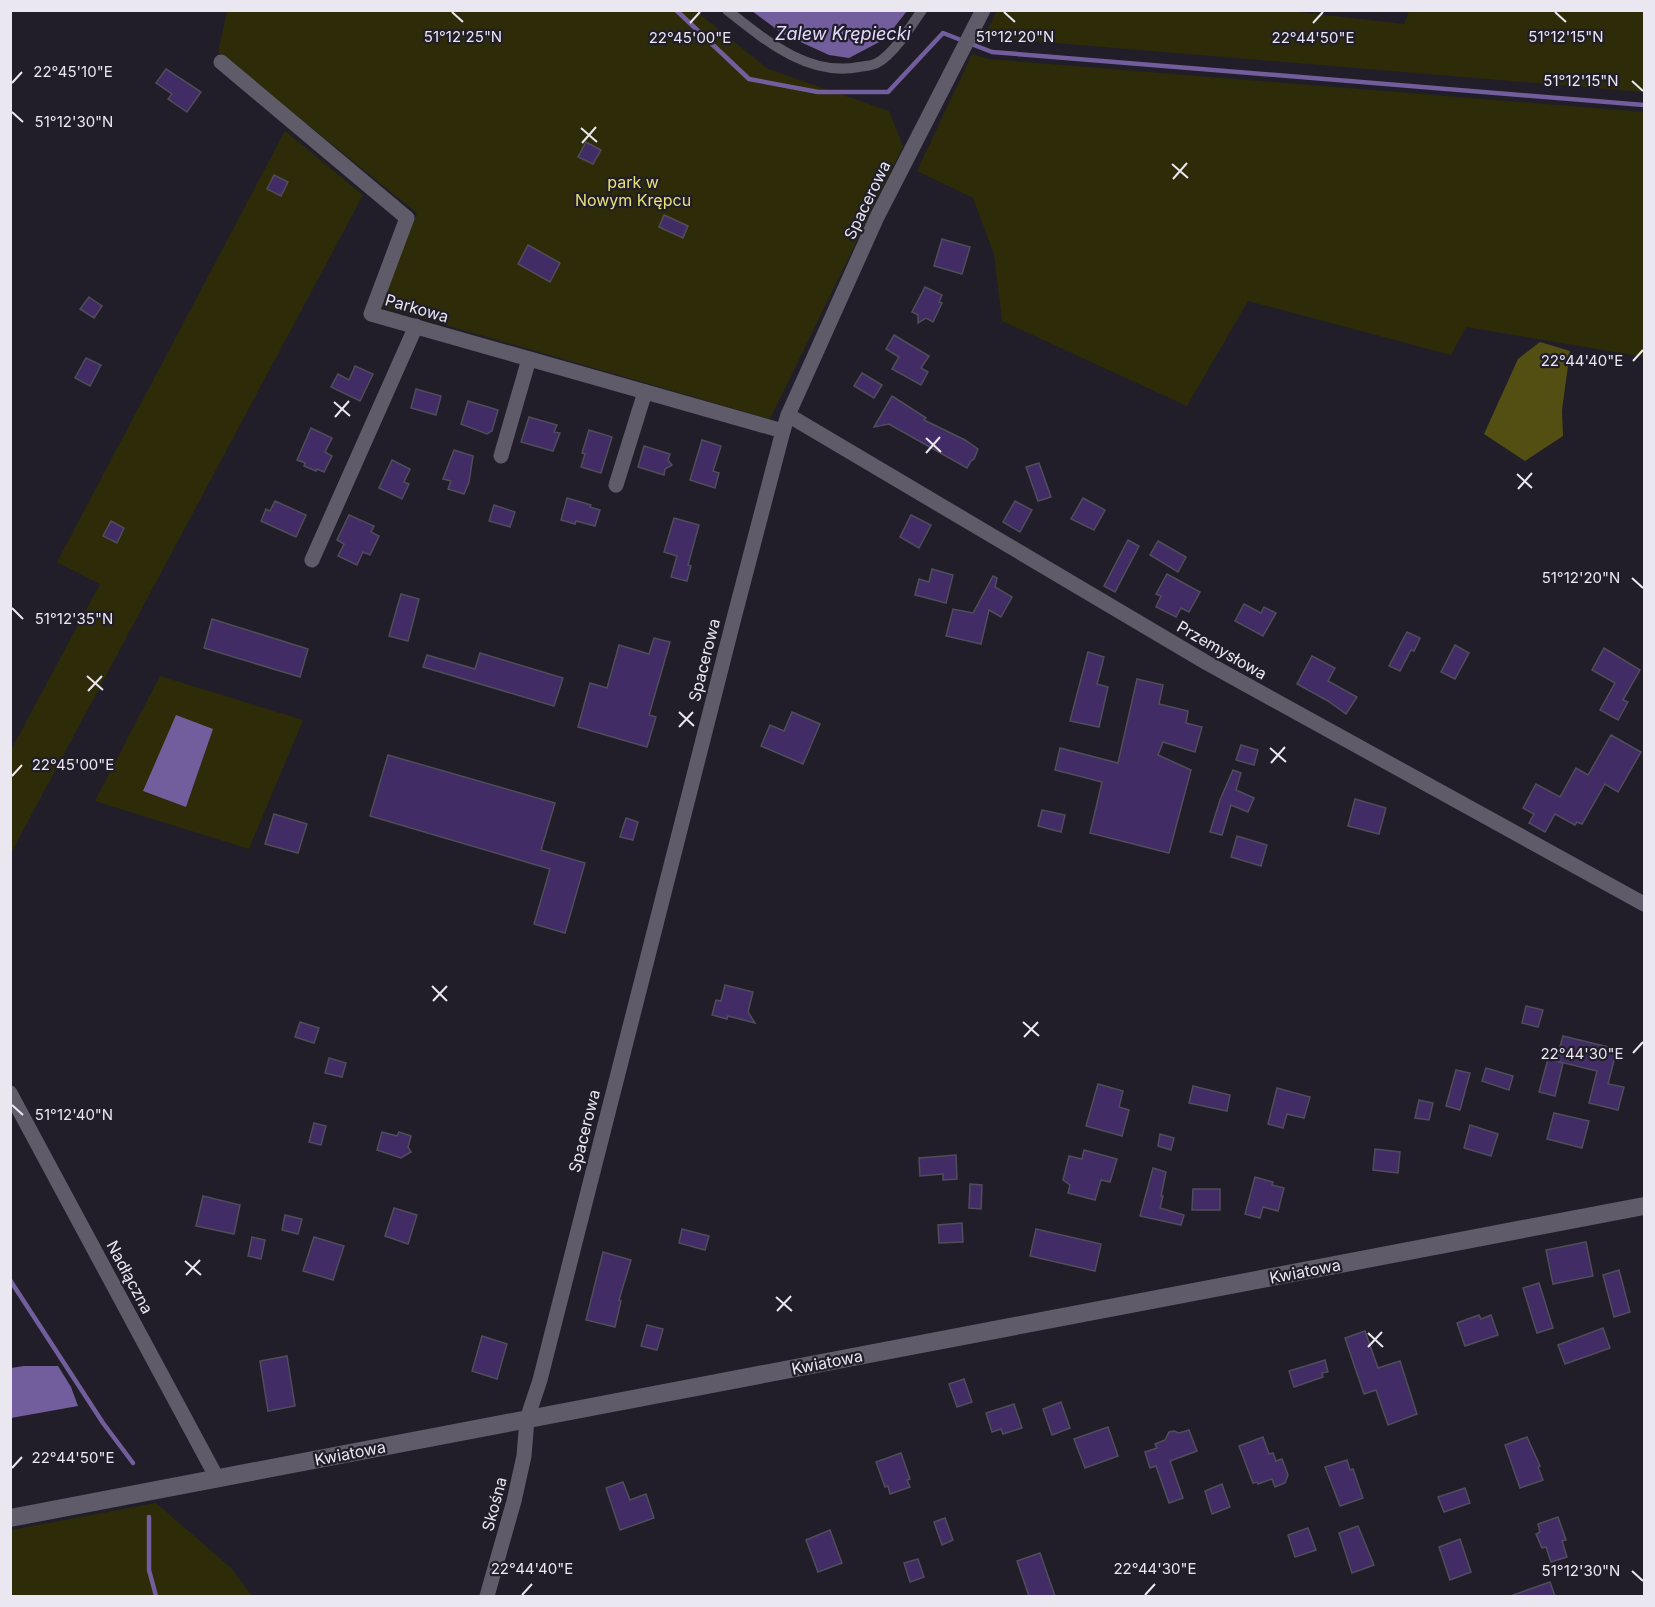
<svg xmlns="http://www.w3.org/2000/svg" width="1655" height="1607" viewBox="0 0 1655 1607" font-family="Inter,sans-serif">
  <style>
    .green { fill: #2e2b08 }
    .forest { fill: #534f13 }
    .water { fill: #725e9c }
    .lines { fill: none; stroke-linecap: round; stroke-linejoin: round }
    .stream { stroke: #725e9c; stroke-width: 4.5 }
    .building { fill: #412c65; stroke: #504d5a; stroke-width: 1.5 }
    .pedestrian { stroke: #5f5b69; stroke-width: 10 }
    .minor { stroke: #5f5b69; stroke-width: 15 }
    .tertiary { stroke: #5f5b69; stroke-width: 18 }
    .ticks { fill: none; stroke: #eae7f0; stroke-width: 2 }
    .labels { text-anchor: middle; stroke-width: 4.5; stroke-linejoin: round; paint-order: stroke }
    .park-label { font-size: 16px; fill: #e6e076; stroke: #211e2a }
    .street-label { font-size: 16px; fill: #eae7f0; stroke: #211e2a }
    .water-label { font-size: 18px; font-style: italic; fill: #e4d9fe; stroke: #211e2a }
    .ticks-label { font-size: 15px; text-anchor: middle; fill: #eae7f0; stroke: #211e2a; stroke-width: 4.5; stroke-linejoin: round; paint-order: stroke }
  </style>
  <rect width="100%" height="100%" fill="#211e2a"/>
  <g class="green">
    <polygon points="227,11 696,11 768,69 889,111 903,146 770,419 380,306 417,213 218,52"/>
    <polygon points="997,11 1281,10 1404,24 1409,11 1644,11 1644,92 984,37"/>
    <polygon points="972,54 989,59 1644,112 1644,357 1466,327 1451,355 1248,301 1187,406 1002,321 994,254 973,198 917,171"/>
    <polygon points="285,131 363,195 11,853 11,750 100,584 57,562"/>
    <polygon points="160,676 303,720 249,849 95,801"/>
    <polygon points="156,1503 231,1568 252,1596 11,1596 11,1530"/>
  </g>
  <polygon class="forest" points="1540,342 1570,351 1562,410 1563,436 1525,461 1484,434 1518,359"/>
  <g class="water">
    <polygon points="752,11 907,11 885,39 849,58 829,55 783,34"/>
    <polygon points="176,715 213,729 186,807 143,791"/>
    <polygon points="24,1366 58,1366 71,1387 78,1406 11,1418 11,1368"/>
  </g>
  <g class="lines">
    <g class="stream">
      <polyline points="676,10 749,79 818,92 888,92 943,33 992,52 1644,105"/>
      <polyline points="10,1280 103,1423 133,1463"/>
      <polyline points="149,1517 149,1570 156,1596"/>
    </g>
  </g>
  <g class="building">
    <polygon points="166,69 201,92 187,112 168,99 172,94 156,83"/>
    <polygon points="586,142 601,150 593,164 578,157"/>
    <polygon points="274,175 288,182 281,196 267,189"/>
    <polygon points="664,215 688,226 683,238 659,227"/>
    <polygon points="942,239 970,247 962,274 934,266"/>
    <polygon points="528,245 560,263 550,282 518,264"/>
    <polygon points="925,287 942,295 939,302 942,303 933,322 926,318 918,323 918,315 912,312"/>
    <polygon points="89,297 102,306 94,318 80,309"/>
    <polygon points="894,335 929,356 921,368 928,372 921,385 892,369 899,357 886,349"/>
    <polygon points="86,358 101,365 90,386 75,378"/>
    <polygon points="355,366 373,374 360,401 331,387 338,374 349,380"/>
    <polygon points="862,373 882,385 874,398 854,386"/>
    <polygon points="416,389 441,396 436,415 411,408"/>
    <polygon points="892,396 926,418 924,420 965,440 978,449 974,459 971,461 967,468 889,424 874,427"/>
    <polygon points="468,401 498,410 492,431 487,434 461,424"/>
    <polygon points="529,417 557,425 554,432 560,433 553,451 521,442"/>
    <polygon points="311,428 332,438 325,452 332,456 324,472 317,469 316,471 304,466 305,463 297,460"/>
    <polygon points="589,430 612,437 601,473 581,467 585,454 582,453"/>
    <polygon points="702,440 721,446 713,471 719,473 715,488 690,480"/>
    <polygon points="644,446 670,454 668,460 672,465 665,469 664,475 638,467"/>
    <polygon points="454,450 473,456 469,482 464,494 448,489 451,481 443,479"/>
    <polygon points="392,460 410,469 404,482 409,484 402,499 379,488"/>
    <polygon points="1039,463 1051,497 1038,501 1026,467"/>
    <polygon points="567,498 591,505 590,507 600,510 595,526 576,521 575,524 561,520"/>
    <polygon points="1083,498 1105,510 1094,530 1071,519"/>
    <polygon points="275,501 306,515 296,537 261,521 266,509 270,511"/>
    <polygon points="1015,501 1032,510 1020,532 1003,522"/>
    <polygon points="494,505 515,512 510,527 489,521"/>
    <polygon points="349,515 374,526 371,532 379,536 370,555 363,552 357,565 338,556 344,544 337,540"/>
    <polygon points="911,515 931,525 919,548 900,537"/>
    <polygon points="674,518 699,525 688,565 691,566 687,581 671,577 677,556 664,552"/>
    <polygon points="111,521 124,528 117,543 103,536"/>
    <polygon points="1128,540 1139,546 1115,592 1104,586"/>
    <polygon points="1158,541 1186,557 1178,572 1150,555"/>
    <polygon points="932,569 953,575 946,603 915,595 919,579 929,582"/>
    <polygon points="1167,574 1200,592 1189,612 1181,608 1176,617 1156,607 1161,596 1156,594"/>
    <polygon points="993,576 997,578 995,587 1012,597 1001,617 989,610 981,644 946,636 953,609 973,613"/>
    <polygon points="401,594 419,599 408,641 389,636"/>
    <polygon points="1244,604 1261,613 1264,607 1276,613 1263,636 1235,621"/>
    <polygon points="212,619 308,649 300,677 204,648"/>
    <polygon points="1407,632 1420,638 1414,651 1411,650 1400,671 1389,666"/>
    <polygon points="654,638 670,642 649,715 656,717 647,747 578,727 590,683 607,688 619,645 649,654"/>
    <polygon points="1455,645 1469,653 1455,679 1441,672"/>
    <polygon points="1604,648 1640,670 1623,700 1628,702 1618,720 1600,710 1615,683 1592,670"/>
    <polygon points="1088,652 1104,657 1097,684 1108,687 1099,727 1070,721"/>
    <polygon points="480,653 563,678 554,706 423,667 427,655 475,669"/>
    <polygon points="1312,656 1335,668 1328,681 1357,697 1346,714 1328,701 1297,684"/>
    <polygon points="1137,679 1163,685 1159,704 1188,711 1186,723 1202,727 1195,752 1163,742 1158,755 1191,770 1169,853 1090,833 1102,782 1055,770 1060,748 1118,763"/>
    <polygon points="792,712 820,724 803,764 761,746 770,725 784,731"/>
    <polygon points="1611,735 1641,752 1618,792 1605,784 1582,824 1577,822 1575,825 1555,814 1545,832 1529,823 1534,814 1523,808 1536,784 1560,797 1576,768 1588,775"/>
    <polygon points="1241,745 1258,750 1254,765 1236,760"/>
    <polygon points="388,755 555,803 541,850 585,863 565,933 534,924 550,869 370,816"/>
    <polygon points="1233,770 1241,773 1236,790 1254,798 1248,812 1231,805 1222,835 1210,832 1220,800"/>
    <polygon points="1355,799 1386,808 1379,834 1348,826"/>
    <polygon points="1042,810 1065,815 1061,832 1038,826"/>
    <polygon points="274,814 307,824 298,853 265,844"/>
    <polygon points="626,818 638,822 633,840 620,837"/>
    <polygon points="1237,836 1267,845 1261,866 1231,857"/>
    <polygon points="725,985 753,992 748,1012 755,1023 728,1016 727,1019 712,1015 716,1000 721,1001"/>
    <polygon points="1526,1006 1543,1010 1538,1027 1522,1023"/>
    <polygon points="300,1022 319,1028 314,1043 295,1037"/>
    <polygon points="1563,1036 1617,1049 1608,1084 1624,1087 1618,1110 1589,1103 1597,1071 1556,1061"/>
    <polygon points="329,1058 346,1063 342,1077 325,1073"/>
    <polygon points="1548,1059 1563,1063 1555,1096 1539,1092"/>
    <polygon points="1486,1068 1513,1076 1509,1090 1482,1081"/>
    <polygon points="1456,1070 1470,1073 1460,1110 1446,1106"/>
    <polygon points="1098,1084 1123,1091 1119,1107 1129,1110 1122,1136 1086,1126"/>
    <polygon points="1193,1086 1230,1095 1227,1111 1189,1103"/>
    <polygon points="1277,1088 1310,1097 1304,1118 1287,1114 1283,1128 1268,1124"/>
    <polygon points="1419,1100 1433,1103 1429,1120 1415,1118"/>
    <polygon points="1554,1113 1589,1121 1582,1148 1547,1139"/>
    <polygon points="314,1123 326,1126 321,1145 309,1142"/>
    <polygon points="1470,1125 1498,1134 1491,1156 1464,1148"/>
    <polygon points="382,1132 397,1136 399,1132 411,1136 408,1147 411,1152 401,1158 377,1150"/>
    <polygon points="1160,1134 1174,1138 1171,1150 1158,1146"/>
    <polygon points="1375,1149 1400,1152 1398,1173 1373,1170"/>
    <polygon points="1084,1150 1117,1159 1110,1182 1101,1180 1095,1200 1068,1193 1070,1185 1063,1180 1069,1156 1082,1159"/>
    <polygon points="956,1155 957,1179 943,1180 943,1174 920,1176 919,1158"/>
    <polygon points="1153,1168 1166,1172 1161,1196 1163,1196 1160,1208 1184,1215 1181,1225 1140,1216"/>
    <polygon points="1255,1177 1273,1182 1272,1185 1284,1188 1278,1211 1263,1207 1260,1218 1245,1214"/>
    <polygon points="970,1184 982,1185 981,1209 969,1208"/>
    <polygon points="1193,1189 1220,1189 1220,1210 1192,1210"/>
    <polygon points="203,1196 240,1205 234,1234 196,1226"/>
    <polygon points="394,1208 417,1215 408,1244 385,1236"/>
    <polygon points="285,1215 302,1219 298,1234 282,1230"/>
    <polygon points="962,1223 963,1242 939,1243 938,1225"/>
    <polygon points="682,1229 709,1236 705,1250 679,1243"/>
    <polygon points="1036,1229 1101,1244 1095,1271 1030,1256"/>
    <polygon points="252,1237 265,1240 261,1259 248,1256"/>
    <polygon points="314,1237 344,1246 333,1280 303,1271"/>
    <polygon points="1586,1242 1593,1276 1553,1284 1546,1250"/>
    <polygon points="603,1252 631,1260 619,1300 621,1301 615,1327 586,1320"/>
    <polygon points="1619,1270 1630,1312 1614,1317 1603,1275"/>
    <polygon points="1539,1283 1553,1328 1537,1333 1523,1288"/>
    <polygon points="1479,1315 1481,1319 1491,1315 1498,1335 1465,1346 1457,1323"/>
    <polygon points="647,1325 663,1329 657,1350 641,1346"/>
    <polygon points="1603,1328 1610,1348 1565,1364 1558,1345"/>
    <polygon points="1365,1331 1378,1368 1400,1361 1417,1414 1388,1425 1376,1390 1364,1394 1345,1338"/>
    <polygon points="482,1336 507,1344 497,1379 472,1371"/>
    <polygon points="287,1356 295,1406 268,1411 260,1361"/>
    <polygon points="1325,1360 1328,1372 1322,1373 1323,1377 1294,1387 1289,1371"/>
    <polygon points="964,1379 972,1402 957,1407 949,1384"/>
    <polygon points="1061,1402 1070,1428 1052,1435 1043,1409"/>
    <polygon points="1014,1404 1022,1428 1003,1434 1001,1429 992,1432 986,1413"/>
    <polygon points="1108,1427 1118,1456 1085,1468 1074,1439"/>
    <polygon points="1189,1430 1197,1451 1170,1461 1183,1498 1169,1503 1156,1466 1150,1468 1145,1452 1157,1448 1155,1444 1165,1440 1169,1432 1174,1431 1179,1433"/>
    <polygon points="1263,1437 1269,1454 1273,1453 1276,1461 1282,1459 1288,1475 1285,1483 1275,1487 1272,1479 1258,1484 1257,1482 1253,1483 1239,1446"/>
    <polygon points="1527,1437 1540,1466 1538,1467 1543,1480 1520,1488 1505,1445"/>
    <polygon points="901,1453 910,1479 907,1480 910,1487 890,1494 888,1486 885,1487 876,1462"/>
    <polygon points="1347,1460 1350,1470 1353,1469 1363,1498 1340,1506 1325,1467"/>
    <polygon points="623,1482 630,1500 646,1494 654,1518 620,1530 606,1488"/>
    <polygon points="1222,1484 1230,1507 1212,1514 1205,1491"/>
    <polygon points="1465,1488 1470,1503 1444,1512 1438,1497"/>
    <polygon points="1558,1517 1566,1540 1562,1541 1567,1557 1551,1562 1546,1547 1542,1548 1536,1534 1540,1532 1538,1524"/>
    <polygon points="945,1518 953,1540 942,1545 934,1522"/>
    <polygon points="1358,1526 1374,1565 1352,1573 1339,1533"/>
    <polygon points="1308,1528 1316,1550 1295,1557 1288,1535"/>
    <polygon points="830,1530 842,1563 818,1572 806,1540"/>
    <polygon points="1460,1539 1471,1572 1450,1580 1439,1547"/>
    <polygon points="1040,1553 1055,1596 1029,1596 1017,1561"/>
    <polygon points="918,1559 924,1577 910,1582 904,1563"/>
    <polygon points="1550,1582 1555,1596 1514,1596 1513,1595"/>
  </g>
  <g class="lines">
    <path class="pedestrian" d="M727,10C765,40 808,77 859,67C864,66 872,66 877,63C893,55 912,25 922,10"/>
    <g class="minor">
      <polyline points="221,62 407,218 371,314 783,431"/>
      <polyline points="788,415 1207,663 1644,904"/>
      <polyline points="501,456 529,359"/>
      <polyline points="616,485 645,392"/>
      <polyline points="312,560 416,326"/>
      <polyline points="10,1093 217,1478"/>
      <polyline points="487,1596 514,1501 524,1456 527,1419 540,1380 734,618 783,431 788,415 877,217 983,10"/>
    </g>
    <polyline class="tertiary" points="10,1518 1644,1206"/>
  </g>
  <path class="ticks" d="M452,12L463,22M1004,12L1015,22M1555,12L1566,22M690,23L700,12M1313,23L1323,12M1632,81L1643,91M12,83L22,72M12,112L23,122M581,128L597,142M582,143L596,127M1172,164L1188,178M1173,179L1187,163M1633,361L1643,350M334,402L350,416M335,417L349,401M926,438L941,452M926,453L940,437M1517,474L1532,488M1518,489L1532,473M1632,578L1643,588M12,608L23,619M87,676L103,690M88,691L102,676M679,712L694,726M679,727L693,712M1270,748L1286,762M1271,763L1285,747M12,776L22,765M432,986L447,1001M433,1001L447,986M1023,1022L1039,1036M1024,1037L1038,1022M1633,1053L1643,1042M12,1105L23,1115M185,1261L201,1275M186,1275L200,1260M776,1297L792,1311M777,1311L791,1296M1368,1333L1383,1347M1368,1347L1382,1332M12,1468L22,1457M1632,1571L1643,1581M522,1595L532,1584M1145,1595L1155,1584"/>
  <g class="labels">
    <g class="park-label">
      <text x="633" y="188">park w<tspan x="633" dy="18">Nowym Krępcu</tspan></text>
    </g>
    <g class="street-label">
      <text transform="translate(867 200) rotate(-64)" y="6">Spacerowa</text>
      <text transform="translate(417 308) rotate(16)" y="6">Parkowa</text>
      <text transform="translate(1222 650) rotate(30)" y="6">Przemysłowa</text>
      <text transform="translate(704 660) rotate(-76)" y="6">Spacerowa</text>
      <text transform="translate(584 1131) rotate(-76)" y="6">Spacerowa</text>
      <text transform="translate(1305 1271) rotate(-11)" y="6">Kwiatowa</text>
      <text transform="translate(130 1277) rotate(62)" y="6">Nadłączna</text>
      <text transform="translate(827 1362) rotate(-11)" y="6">Kwiatowa</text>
      <text transform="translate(350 1453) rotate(-11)" y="6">Kwiatowa</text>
      <text transform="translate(494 1504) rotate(-75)" y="6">Skośna</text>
    </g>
    <g class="water-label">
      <text x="843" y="40">Zalew Krępiecki</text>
    </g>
  </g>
  <g class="ticks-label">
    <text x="463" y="42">51°12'25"N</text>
    <text x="1566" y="42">51°12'15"N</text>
    <text x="1015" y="42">51°12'20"N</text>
    <text x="690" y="43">22°45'00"E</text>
    <text x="1313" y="43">22°44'50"E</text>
    <text x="73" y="77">22°45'10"E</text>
    <text x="1581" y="86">51°12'15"N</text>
    <text x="74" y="127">51°12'30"N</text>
    <text x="1582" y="366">22°44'40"E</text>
    <text x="1581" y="583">51°12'20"N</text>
    <text x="74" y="624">51°12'35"N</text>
    <text x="73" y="770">22°45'00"E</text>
    <text x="1582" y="1059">22°44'30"E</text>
    <text x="74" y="1120">51°12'40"N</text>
    <text x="73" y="1463">22°44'50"E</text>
    <text x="532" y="1574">22°44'40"E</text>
    <text x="1155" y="1574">22°44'30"E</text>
    <text x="1581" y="1576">51°12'30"N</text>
  </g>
  <rect width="1655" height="1607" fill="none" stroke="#eae7f0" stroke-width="24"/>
</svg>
